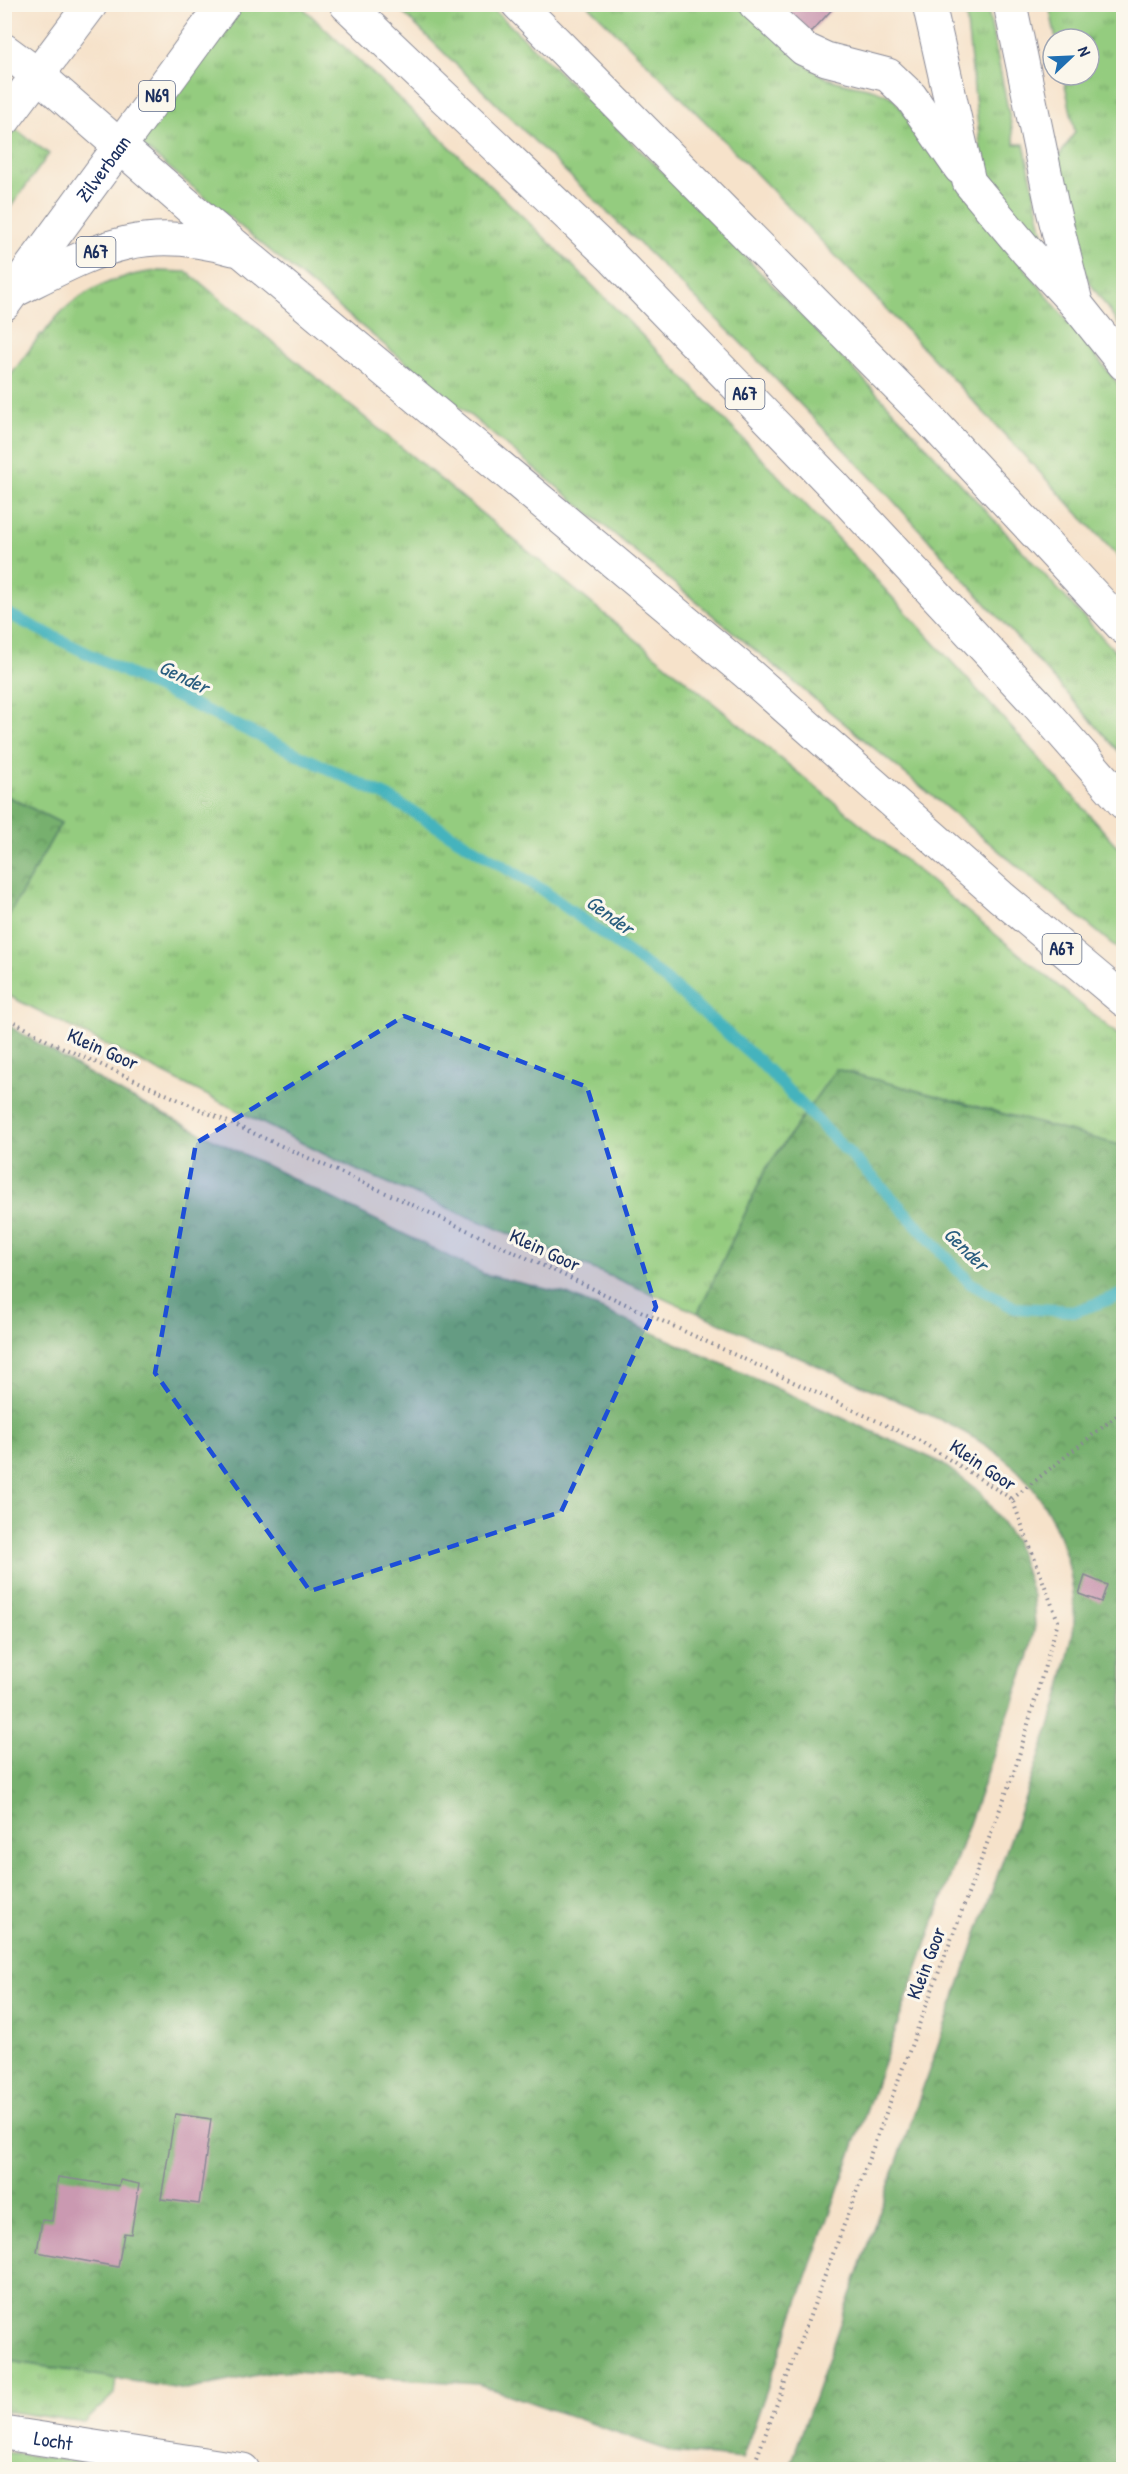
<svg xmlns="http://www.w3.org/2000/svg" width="1128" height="2474" viewBox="0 0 1128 2474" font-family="'Patrick Hand',sans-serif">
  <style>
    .grass { fill: url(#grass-tufts); stroke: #587e6e; stroke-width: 1.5 }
    .forest { fill: url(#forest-crowns); stroke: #497066; stroke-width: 1.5 }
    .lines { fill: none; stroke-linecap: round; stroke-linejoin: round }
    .stream { stroke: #44b3bd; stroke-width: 12 }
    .building { fill: #ca99b1 }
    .minor-casing { stroke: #888894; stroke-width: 35 }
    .major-casing { stroke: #888894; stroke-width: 35 }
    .highway-casing { stroke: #888894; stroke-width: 35 }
    .path { stroke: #888894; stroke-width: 4; stroke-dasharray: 1.5 4.5; stroke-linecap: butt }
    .minor { stroke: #fff; stroke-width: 33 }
    .major { stroke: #fff; stroke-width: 33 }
    .highway { stroke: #fff; stroke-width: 33 }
    .marked { fill: #1d4ed8; fill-opacity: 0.2; stroke: #1d4ed8; stroke-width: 4.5; stroke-dasharray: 12 8; stroke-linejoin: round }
    .labels { text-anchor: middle; stroke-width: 6; stroke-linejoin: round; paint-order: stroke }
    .shield { fill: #fbf7ec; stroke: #5e6b89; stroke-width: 1.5 }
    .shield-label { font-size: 18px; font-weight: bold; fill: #1b2f5e }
    .street-label { font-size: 20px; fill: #1b2f5e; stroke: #fbf7ec }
    .water-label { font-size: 21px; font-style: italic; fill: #295d7f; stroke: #fbf7ec }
  </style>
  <defs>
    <pattern id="grass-tufts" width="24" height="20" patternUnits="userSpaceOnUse" patternTransform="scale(1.5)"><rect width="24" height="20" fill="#94cc7f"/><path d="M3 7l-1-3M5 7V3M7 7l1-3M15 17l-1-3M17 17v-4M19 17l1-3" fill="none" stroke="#78a66b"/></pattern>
    <pattern id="forest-crowns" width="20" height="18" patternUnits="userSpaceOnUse" patternTransform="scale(1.5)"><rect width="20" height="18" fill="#77b06e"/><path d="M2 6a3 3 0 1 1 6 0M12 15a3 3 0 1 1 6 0" fill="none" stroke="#61905e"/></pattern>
  </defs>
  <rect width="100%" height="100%" fill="#fbf7ec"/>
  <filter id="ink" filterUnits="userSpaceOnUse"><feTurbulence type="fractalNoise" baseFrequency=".0167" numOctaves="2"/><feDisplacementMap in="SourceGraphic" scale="12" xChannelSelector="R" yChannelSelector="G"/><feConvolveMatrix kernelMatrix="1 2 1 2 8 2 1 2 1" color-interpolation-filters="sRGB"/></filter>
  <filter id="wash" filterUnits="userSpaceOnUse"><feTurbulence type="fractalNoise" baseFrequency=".008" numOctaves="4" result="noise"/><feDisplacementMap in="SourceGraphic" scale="24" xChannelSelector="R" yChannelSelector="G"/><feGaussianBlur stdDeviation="1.35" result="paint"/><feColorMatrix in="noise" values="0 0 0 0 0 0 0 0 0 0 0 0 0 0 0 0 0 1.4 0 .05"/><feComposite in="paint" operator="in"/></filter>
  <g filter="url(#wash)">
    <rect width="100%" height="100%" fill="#f6e2ca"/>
    <g class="grass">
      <path d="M240,5H300C393,93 488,181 579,272C767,459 948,654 1123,853V953L138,142Z"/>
      <polygon points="395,5 489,5 671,180 892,409 1123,660 1123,756 889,496 734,336"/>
      <path d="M588,5H743C765,25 801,67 827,78C849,87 872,85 893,98L1007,246L1123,390V562C948,373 772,185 588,5Z"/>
      <polygon points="965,5 987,5 1015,144 1024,144 1045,243 1039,243 983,172"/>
      <polygon points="1049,5 1123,5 1123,331 1088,280 1073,243 1058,158 1075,132 1063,75 1089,75 1089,39 1056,39"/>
      <polygon points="14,128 49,154 5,215 5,141"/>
      <path d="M157,271L187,272L191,275L1123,1039V1146L836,1069L766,1169L698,1313L350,1167L5,994V922L61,823L5,795V383L41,334L43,335C69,295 110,276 157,271Z"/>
      <polygon points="5,2360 116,2378 114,2394 85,2422 5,2411"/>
      <polygon points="5,2452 94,2464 98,2469 5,2469"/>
    </g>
    <g class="forest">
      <polygon points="5,795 61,823 5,922"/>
      <polygon points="4,1023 125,1095 484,1274 567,1294 940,1462 980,1492 1015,1541 1033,1596 1035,1626 1028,1659 742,2459 673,2452 478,2384 277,2371 186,2390 5,2360"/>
      <path d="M836,1069L1123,1146V2469H789L1050,1726C1058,1702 1064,1677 1069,1652C1071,1642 1074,1631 1074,1620C1076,1560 1050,1494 1001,1456C963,1427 916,1409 873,1390C814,1364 756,1339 698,1313L766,1169Z"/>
    </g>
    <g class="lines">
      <polyline class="stream" points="4,612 139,679 388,797 541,889 661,976 758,1060 878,1183 970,1283 1015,1308 1076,1311 1124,1294"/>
    </g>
    <g id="blocks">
      <g class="building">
        <polygon points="764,4 837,4 803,41"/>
        <polygon points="1085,1576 1107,1585 1101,1602 1079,1594"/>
        <polygon points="175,2114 211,2119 199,2204 161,2199"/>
        <polygon points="58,2177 119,2186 120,2180 139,2184 131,2234 124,2233 118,2267 37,2252 42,2220 52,2221"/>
      </g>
    </g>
  </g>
  <g filter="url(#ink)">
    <use href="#blocks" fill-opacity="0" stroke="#888894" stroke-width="1.5"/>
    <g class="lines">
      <defs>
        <g id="minor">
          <polyline points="755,4 804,49 826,59 888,75 911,97 960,168"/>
          <polyline points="929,4 969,182 1026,250 1076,304"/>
          <polyline points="1010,4 1052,206 1076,302"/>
        </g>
        <g id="major">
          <polyline points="4,120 91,4"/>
          <path id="s1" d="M4,304L224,4"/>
          <path id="s2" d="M4,2433L243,2470"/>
        </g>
        <g id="highway">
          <polyline points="346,4 611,256 834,486 1038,705 1124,803"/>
          <polyline points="518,4 922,411 1124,628"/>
          <polyline points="4,50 38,75 202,218 747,673 1001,897 1124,1000"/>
          <path d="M14,291C95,251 140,222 233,249"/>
          <polyline points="1076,304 1124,364"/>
        </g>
      </defs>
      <use href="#minor" class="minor-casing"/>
      <use href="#major" class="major-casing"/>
      <use href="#highway" class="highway-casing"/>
      <g class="path">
        <polyline points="4,1016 48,1041 415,1206 920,1441 1012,1499 1058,1621 1015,1769 752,2470"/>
        <polyline points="1012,1499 1124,1410"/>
      </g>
      <use href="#minor" class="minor"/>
      <use href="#major" class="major"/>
      <use href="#highway" class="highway"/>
    </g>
  </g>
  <path class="marked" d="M404,1016L587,1087L656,1307L561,1512L310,1591L155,1373L196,1143Z"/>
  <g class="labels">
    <g class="shield">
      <rect x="139" y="81" width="36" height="30" rx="4.5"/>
      <rect x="76.5" y="237" width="39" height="30" rx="4.5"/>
      <rect x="725.5" y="379" width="39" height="30" rx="4.5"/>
      <rect x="1042.5" y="934" width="39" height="30" rx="4.5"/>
    </g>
    <g class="shield-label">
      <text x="157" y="102">N69</text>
      <text x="96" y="258">A67</text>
      <text x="745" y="400">A67</text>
      <text x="1062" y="955">A67</text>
    </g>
    <g class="street-label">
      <text dy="7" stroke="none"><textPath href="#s1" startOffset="168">Zilverbaan</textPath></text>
      <text transform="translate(103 1049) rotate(24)" y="7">Klein Goor</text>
      <text transform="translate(545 1250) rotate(25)" y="7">Klein Goor</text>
      <text transform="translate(983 1465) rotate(34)" y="7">Klein Goor</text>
      <text transform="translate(926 1963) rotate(-69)" y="7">Klein Goor</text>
      <text dy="7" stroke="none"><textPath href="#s2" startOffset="50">Locht</textPath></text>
    </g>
    <g class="water-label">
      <text transform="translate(184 677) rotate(26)" y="7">Gender</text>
      <text transform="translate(610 915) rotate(36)" y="7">Gender</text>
      <text transform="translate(966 1249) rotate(44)" y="7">Gender</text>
    </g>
  </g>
  <rect width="1128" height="2474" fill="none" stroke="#fbf7ec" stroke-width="24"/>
  <g transform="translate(1071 57) rotate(67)"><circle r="28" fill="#fbf7ec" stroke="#a1a7b3" stroke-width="1.5"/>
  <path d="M0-4.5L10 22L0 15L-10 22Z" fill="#1f6fb2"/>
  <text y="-9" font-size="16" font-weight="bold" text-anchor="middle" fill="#1b2f5e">N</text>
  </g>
</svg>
